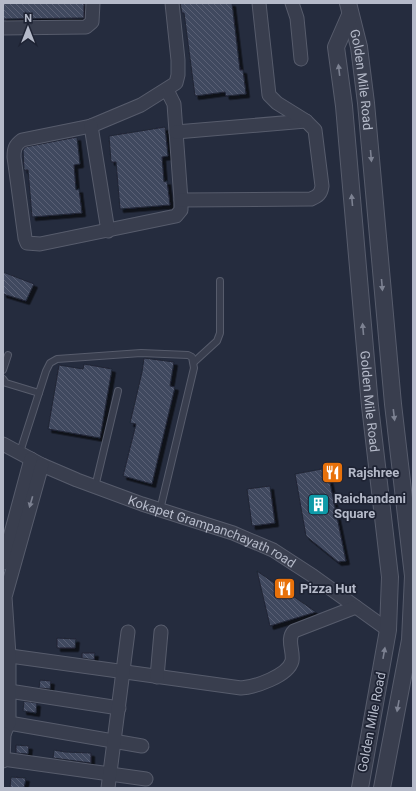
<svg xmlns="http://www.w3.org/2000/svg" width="416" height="791" viewBox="0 0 416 791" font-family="Roboto,sans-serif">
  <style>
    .building { fill: url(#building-back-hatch); stroke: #202535; filter: url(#shadow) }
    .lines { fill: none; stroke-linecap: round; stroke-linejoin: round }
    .service-casing { stroke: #575c6c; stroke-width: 8 }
    .minor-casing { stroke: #575c6c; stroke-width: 15 }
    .tertiary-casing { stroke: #575c6c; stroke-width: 18 }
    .service { stroke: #393e4e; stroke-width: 6 }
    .minor { stroke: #393e4e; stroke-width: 13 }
    .tertiary { stroke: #393e4e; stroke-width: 16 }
    .oneway { fill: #7d8292 }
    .labels { text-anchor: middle; stroke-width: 3.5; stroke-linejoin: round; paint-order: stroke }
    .street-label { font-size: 13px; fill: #b5bac9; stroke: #1e2333 }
    .poi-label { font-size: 13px; font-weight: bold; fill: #b5bac9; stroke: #1e2333; text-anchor: start }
  </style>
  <defs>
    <pattern id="building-back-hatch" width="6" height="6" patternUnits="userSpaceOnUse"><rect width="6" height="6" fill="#41485e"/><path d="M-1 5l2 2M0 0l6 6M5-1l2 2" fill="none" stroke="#5a6074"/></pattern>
    <filter id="shadow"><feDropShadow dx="3.5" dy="3.5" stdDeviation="0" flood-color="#0009"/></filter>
  </defs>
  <rect width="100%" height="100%" fill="#252c3e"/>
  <g class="building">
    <polygon points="3,3 84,3 84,18 3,19"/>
    <polygon points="180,3 232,3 240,70 243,70 246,94 226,96 225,92 195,96 184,13 182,13"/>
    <polygon points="165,127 168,156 162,157 164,182 167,181 170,205 120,209 116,162 111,162 109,136"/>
    <polygon points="77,137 80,164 74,165 76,190 79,189 82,213 32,217 28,170 24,170 23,150 25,147"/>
    <polygon points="3,272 34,284 26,301 3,294"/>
    <polygon points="144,358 174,362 170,386 175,387 152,484 123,476 136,424 130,423 142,372"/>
    <polygon points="84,364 112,369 100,438 48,429 59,365 83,369"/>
    <polygon points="327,468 346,561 338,562 306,536 295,474"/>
    <polygon points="270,486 275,523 252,526 247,489"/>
    <polygon points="257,571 316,612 270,626"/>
    <polygon points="57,638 76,639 75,648 57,648"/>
    <polygon points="82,653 95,653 94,660 82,658"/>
    <polygon points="40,680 51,681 50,689 39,688"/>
    <polygon points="24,701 37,703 36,713 23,711"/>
    <polygon points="16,745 29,746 28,754 16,753"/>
    <polygon points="54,750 65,752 91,753 91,763 53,758"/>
    <polygon points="11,777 26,778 24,788 10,788"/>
  </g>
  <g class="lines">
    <defs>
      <g id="service">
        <polyline points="194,362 217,341 220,333 220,281"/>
        <polyline points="3,370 8,355"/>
        <polyline points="3,379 6,383 39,393"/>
        <polyline points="20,452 46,371 50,363 57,359 141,353 188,355 192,357 194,368 160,510"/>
        <polyline points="95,487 118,391"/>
      </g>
      <g id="minor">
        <polyline points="292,3 297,18 301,59"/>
        <polyline points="3,28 86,27 92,22 93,3"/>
        <path d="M167,90L174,104L181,200V210L176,216L40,244L27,243L25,238L14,157C14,149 15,145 22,140L91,126L141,105L176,83L178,75V60L172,3"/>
        <polyline points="91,126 108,231"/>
        <polyline points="176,132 306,121"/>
        <path d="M181,200L311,199C318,196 321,194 322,186L315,130L306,121L277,103L269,95L259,3"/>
        <path id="s1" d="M3,444L42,465L77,480L142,504L233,533L273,550L313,576L388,630"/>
        <polyline points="3,563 31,459"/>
        <path d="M3,655L241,688C255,687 288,676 292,661C294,651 286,639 294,631L356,607"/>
        <polyline points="157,677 161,632"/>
        <polyline points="9,691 119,708"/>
        <polyline points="9,723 142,746"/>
        <polyline points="3,732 4,734 9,723 9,655 5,597 42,465"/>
        <polyline points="3,759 146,779"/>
        <polyline points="3,761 4,734"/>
        <polyline points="108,788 128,632"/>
      </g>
      <g id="tertiary">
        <path id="s2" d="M348,3L359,47L366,103L393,404L413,576L410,640L382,788"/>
        <path id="s3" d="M350,15L336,47L344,106L370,406L390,577L388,630L360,788"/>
      </g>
    </defs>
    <use href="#service" class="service-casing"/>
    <use href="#minor" class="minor-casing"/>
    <use href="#tertiary" class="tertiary-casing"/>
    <use href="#service" class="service"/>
    <use href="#minor" class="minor"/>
    <use href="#tertiary" class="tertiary"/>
  </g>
  <defs><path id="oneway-solid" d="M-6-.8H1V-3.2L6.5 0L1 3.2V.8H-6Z"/></defs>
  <g class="oneway">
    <use href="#oneway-solid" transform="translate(339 70) rotate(-97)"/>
    <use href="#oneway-solid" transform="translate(371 156) rotate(85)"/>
    <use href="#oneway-solid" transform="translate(352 200) rotate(-95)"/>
    <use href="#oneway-solid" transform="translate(382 285) rotate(85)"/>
    <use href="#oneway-solid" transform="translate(363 329) rotate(-95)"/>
    <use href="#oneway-solid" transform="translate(394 415) rotate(83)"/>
    <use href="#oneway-solid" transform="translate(31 502) rotate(106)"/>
    <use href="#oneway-solid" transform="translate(384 653) rotate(-80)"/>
    <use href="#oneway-solid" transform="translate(398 706) rotate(100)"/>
  </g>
  <defs>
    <symbol id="restaurant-square" viewBox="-11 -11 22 22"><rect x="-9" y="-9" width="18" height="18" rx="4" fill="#e8710a" stroke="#1e2333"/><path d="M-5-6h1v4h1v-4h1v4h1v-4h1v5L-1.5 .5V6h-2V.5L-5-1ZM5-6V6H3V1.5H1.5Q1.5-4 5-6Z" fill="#fff"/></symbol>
    <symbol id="building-square" viewBox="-11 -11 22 22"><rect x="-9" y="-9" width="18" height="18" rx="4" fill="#0f9aa8" stroke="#1e2333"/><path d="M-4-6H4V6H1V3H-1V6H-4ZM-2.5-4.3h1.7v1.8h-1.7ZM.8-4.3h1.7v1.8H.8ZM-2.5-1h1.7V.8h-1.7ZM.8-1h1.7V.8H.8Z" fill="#fff"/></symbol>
  </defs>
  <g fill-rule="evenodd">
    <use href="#restaurant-square" x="320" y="460" width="25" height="25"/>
    <use href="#building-square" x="306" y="492" width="25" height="25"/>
    <use href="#restaurant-square" x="272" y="576" width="25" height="25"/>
  </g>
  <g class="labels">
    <g class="street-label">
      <text dy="5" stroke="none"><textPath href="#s2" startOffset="78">Golden Mile Road</textPath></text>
      <text dy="5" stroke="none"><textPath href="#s3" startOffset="391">Golden Mile Road</textPath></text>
      <text dy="5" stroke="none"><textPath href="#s1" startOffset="227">Kokapet Grampanchayath road</textPath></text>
      <text transform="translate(371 722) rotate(-79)" y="5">Golden Mile Road</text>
    </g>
    <g class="poi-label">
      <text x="348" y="477">Rajshree</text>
      <text x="334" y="503">Raichandani<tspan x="334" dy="15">Square</tspan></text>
      <text x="300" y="593">Pizza Hut</text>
    </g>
  </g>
  <rect width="416" height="791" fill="none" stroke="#b5bac9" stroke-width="8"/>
  <g transform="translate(28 28)" stroke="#1e2333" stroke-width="3" paint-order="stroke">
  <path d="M0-3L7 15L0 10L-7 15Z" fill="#b5bac9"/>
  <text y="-6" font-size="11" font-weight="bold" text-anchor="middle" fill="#b5bac9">N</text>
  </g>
</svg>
